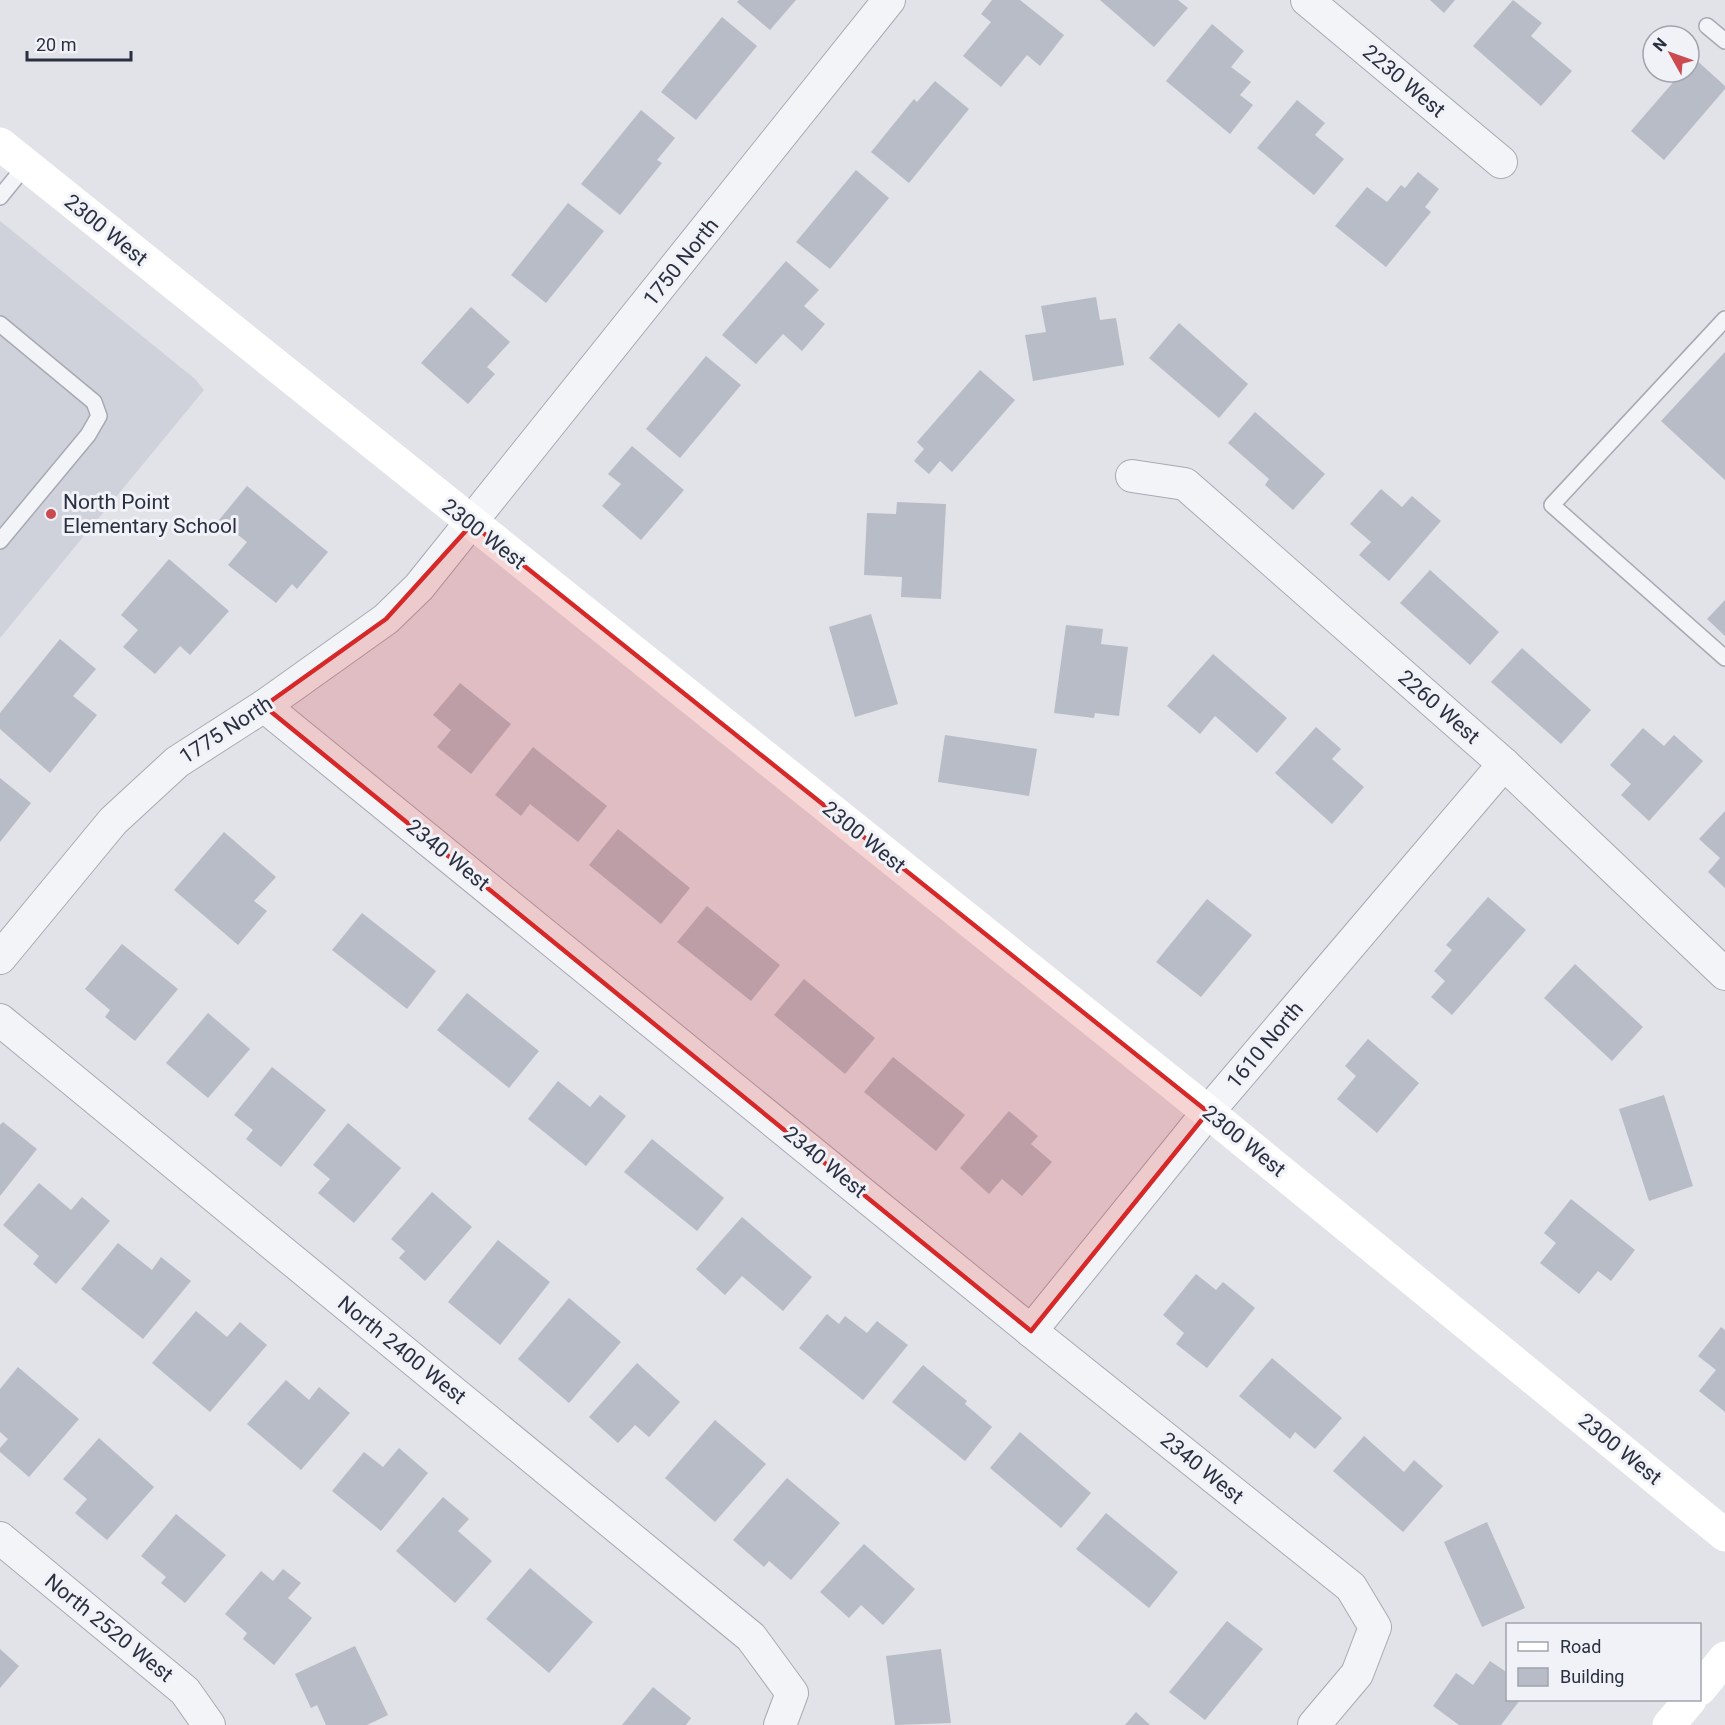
<svg xmlns="http://www.w3.org/2000/svg" width="1725" height="1725" viewBox="0 0 1725 1725" font-family="Roboto,sans-serif">
  <style>
    .built { fill: #cfd2db }
    .building { fill: #b8bcc6 }
    .lines { fill: none; stroke-linecap: round; stroke-linejoin: round }
    .lane-casing { stroke: #a6aab3; stroke-width: 18 }
    .street-casing { stroke: #a6aab3; stroke-width: 34 }
    .lane { stroke: #f3f4f7; stroke-width: 15 }
    .street { stroke: #f3f4f7; stroke-width: 32 }
    .secondary { stroke: #fff; stroke-width: 33 }
    .marked { fill: #d62828; fill-opacity: 0.2; stroke: #d62828; stroke-width: 4.5; stroke-linejoin: round }
    .poi-dot { fill: #ca4a50; stroke: #f0f2f7; stroke-width: 2 }
    .labels { text-anchor: middle; stroke-width: 6; stroke-linejoin: round; paint-order: stroke }
    .street-label { font-size: 21px; fill: #2a3040; stroke: #f0f2f7 }
    .poi-label { font-size: 21px; fill: #2a3040; stroke: #f0f2f7; text-anchor: start }
  </style>
  <rect width="100%" height="100%" fill="#e1e3e9"/>
  <polygon class="built" points="0,221 195,379 204,390 0,638"/>
  <g class="building">
    <polygon points="739,0 796,0 770,30 737,2"/>
    <polygon points="992,0 1020,0 1064,35 1040,66 1027,55 1001,87 963,56 991,22 981,14"/>
    <polygon points="1100,0 1178,0 1188,8 1154,47"/>
    <polygon points="1430,0 1455,0 1444,13"/>
    <polygon points="1513,0 1542,23 1531,36 1572,71 1541,106 1473,46"/>
    <polygon points="722,17 757,46 696,120 661,92"/>
    <polygon points="1212,24 1244,51 1231,67 1251,82 1240,95 1253,105 1230,134 1166,81"/>
    <polygon points="1694,58 1725,86 1725,89 1664,160 1631,131 1682,72 1689,72 1689,64"/>
    <polygon points="935,81 969,109 909,183 871,152 914,99 917,102"/>
    <polygon points="1297,100 1325,123 1315,135 1344,159 1314,195 1257,148"/>
    <polygon points="641,110 675,138 657,160 662,163 620,215 581,184"/>
    <polygon points="856,170 889,198 830,269 796,242"/>
    <polygon points="1418,172 1439,189 1425,207 1431,212 1386,267 1335,226 1367,187 1387,202 1401,185 1405,188"/>
    <polygon points="568,203 604,231 546,303 511,275"/>
    <polygon points="786,261 819,290 804,306 825,324 802,351 783,334 756,364 722,335"/>
    <polygon points="1096,297 1100,320 1116,318 1124,365 1033,381 1025,335 1046,332 1041,306"/>
    <polygon points="471,307 510,342 487,367 495,374 468,404 421,363"/>
    <polygon points="1179,323 1248,384 1219,418 1149,358"/>
    <polygon points="1725,352 1725,480 1661,421"/>
    <polygon points="706,356 741,385 680,458 646,429"/>
    <polygon points="980,370 1015,400 952,472 940,461 929,474 914,461 924,449 917,442"/>
    <polygon points="1255,412 1325,474 1293,510 1265,485 1269,479 1228,443"/>
    <polygon points="632,446 684,490 641,540 602,506 621,484 608,474"/>
    <polygon points="247,486 328,552 297,589 292,584 276,603 228,565 247,542 219,520"/>
    <polygon points="1381,489 1402,507 1412,496 1441,521 1389,581 1359,555 1371,542 1350,524"/>
    <polygon points="897,502 946,504 941,599 901,597 902,577 864,575 867,513 896,514"/>
    <polygon points="169,559 229,611 190,655 180,646 155,674 123,647 138,630 121,615"/>
    <polygon points="1430,570 1499,632 1470,665 1400,603"/>
    <polygon points="1725,600 1725,636 1707,619"/>
    <polygon points="871,614 898,704 855,717 829,627"/>
    <polygon points="1066,625 1103,629 1101,644 1128,647 1119,716 1095,713 1094,718 1054,713"/>
    <polygon points="60,639 96,669 73,696 97,715 50,773 0,729 0,713"/>
    <polygon points="1522,648 1591,710 1561,744 1491,682"/>
    <polygon points="1213,654 1287,718 1257,753 1215,716 1200,734 1167,706"/>
    <polygon points="460,683 511,724 471,774 437,747 451,730 433,715"/>
    <polygon points="1316,727 1341,749 1332,759 1364,787 1332,824 1275,773"/>
    <polygon points="1643,728 1664,746 1674,735 1703,761 1649,821 1621,795 1631,784 1610,765"/>
    <polygon points="945,735 1037,749 1029,796 938,782"/>
    <polygon points="533,747 607,806 578,842 530,804 521,816 495,795"/>
    <polygon points="0,778 31,803 0,842"/>
    <polygon points="1725,811 1725,888 1708,872 1720,858 1699,839"/>
    <polygon points="618,829 690,888 661,924 589,865"/>
    <polygon points="224,832 276,877 254,901 267,911 238,945 174,890"/>
    <polygon points="1488,897 1526,930 1452,1015 1431,997 1445,981 1434,971 1452,950 1446,945"/>
    <polygon points="1207,899 1252,935 1201,997 1156,962"/>
    <polygon points="707,906 780,965 751,1001 677,942"/>
    <polygon points="362,913 436,971 407,1009 332,950"/>
    <polygon points="122,944 178,989 135,1041 105,1017 110,1010 85,989"/>
    <polygon points="1575,964 1643,1027 1612,1061 1544,998"/>
    <polygon points="804,979 875,1038 845,1074 774,1015"/>
    <polygon points="467,993 539,1051 509,1088 437,1030"/>
    <polygon points="208,1013 250,1049 208,1098 166,1063"/>
    <polygon points="1368,1039 1419,1083 1377,1133 1337,1099 1356,1076 1345,1066"/>
    <polygon points="893,1057 965,1115 936,1151 864,1092"/>
    <polygon points="272,1067 326,1110 281,1167 246,1139 253,1130 234,1115"/>
    <polygon points="558,1081 590,1107 600,1095 626,1116 586,1166 528,1119"/>
    <polygon points="1664,1095 1693,1186 1649,1201 1619,1109"/>
    <polygon points="1009,1111 1038,1136 1031,1144 1052,1162 1022,1196 1002,1179 989,1194 960,1168"/>
    <polygon points="3,1122 37,1149 0,1196 0,1125"/>
    <polygon points="348,1123 401,1168 354,1223 318,1193 330,1179 313,1165"/>
    <polygon points="652,1139 724,1198 697,1231 624,1172"/>
    <polygon points="39,1183 71,1210 82,1197 110,1221 56,1284 33,1264 39,1256 3,1225"/>
    <polygon points="432,1192 472,1227 425,1281 399,1258 405,1251 391,1239"/>
    <polygon points="1571,1199 1635,1250 1611,1281 1598,1271 1579,1294 1540,1263 1556,1243 1544,1233"/>
    <polygon points="742,1217 812,1277 783,1311 742,1276 725,1295 696,1269"/>
    <polygon points="498,1240 550,1282 500,1345 448,1302"/>
    <polygon points="118,1243 152,1270 161,1257 191,1281 143,1339 81,1289"/>
    <polygon points="1196,1274 1216,1290 1223,1282 1255,1308 1207,1368 1176,1344 1184,1333 1163,1315"/>
    <polygon points="569,1298 621,1342 569,1403 518,1359"/>
    <polygon points="196,1311 227,1337 240,1322 267,1345 210,1412 152,1363"/>
    <polygon points="827,1314 839,1324 845,1316 867,1333 877,1321 908,1345 863,1400 799,1348"/>
    <polygon points="1721,1327 1725,1330 1725,1412 1699,1391 1716,1370 1698,1356"/>
    <polygon points="1272,1358 1342,1418 1315,1449 1295,1432 1290,1439 1239,1396"/>
    <polygon points="637,1363 680,1402 649,1437 635,1425 618,1443 589,1417"/>
    <polygon points="923,1365 967,1401 965,1404 992,1427 965,1461 892,1402"/>
    <polygon points="18,1367 79,1419 29,1477 0,1452 0,1448 8,1439 0,1432 0,1389"/>
    <polygon points="286,1380 309,1400 319,1387 350,1413 301,1470 247,1424"/>
    <polygon points="715,1420 766,1464 715,1522 665,1478"/>
    <polygon points="1020,1432 1091,1493 1061,1528 990,1468"/>
    <polygon points="1364,1436 1404,1472 1414,1460 1443,1486 1403,1532 1333,1471"/>
    <polygon points="99,1438 154,1487 107,1540 75,1513 87,1499 63,1479"/>
    <polygon points="399,1448 428,1473 381,1531 332,1491 364,1452 383,1467"/>
    <polygon points="787,1478 840,1523 791,1580 769,1561 764,1567 733,1540"/>
    <polygon points="443,1497 469,1519 458,1531 492,1561 455,1603 396,1551"/>
    <polygon points="1106,1513 1178,1572 1149,1608 1076,1549"/>
    <polygon points="176,1514 226,1555 185,1603 161,1583 166,1577 141,1556"/>
    <polygon points="1487,1522 1525,1608 1482,1627 1444,1542"/>
    <polygon points="864,1544 915,1589 883,1625 861,1605 849,1618 820,1592"/>
    <polygon points="530,1568 593,1622 549,1673 486,1619"/>
    <polygon points="283,1569 301,1583 288,1598 312,1618 274,1665 243,1639 247,1633 225,1614 261,1571 273,1581"/>
    <polygon points="1227,1621 1263,1649 1205,1720 1169,1692"/>
    <polygon points="355,1646 388,1715 367,1725 326,1725 317,1705 311,1708 295,1674"/>
    <polygon points="0,1649 19,1666 0,1688"/>
    <polygon points="941,1649 951,1723 895,1725 886,1656"/>
    <polygon points="1490,1661 1508,1673 1508,1700 1520,1700 1501,1725 1459,1725 1433,1706 1456,1673 1473,1685"/>
    <polygon points="653,1687 691,1718 686,1725 622,1725"/>
    <polygon points="1136,1712 1150,1725 1125,1725"/>
  </g>
  <g class="lines">
    <defs>
      <g id="lane">
        <polyline points="1707,26 1725,41"/>
        <polyline points="0,197 26,165"/>
        <polyline points="1725,319 1552,505 1725,658"/>
        <polyline points="0,324 94,402 99,416 88,435 0,541"/>
      </g>
      <g id="street">
        <polyline points="1307,0 1501,162"/>
        <polyline points="1132,476 1185,484 1504,764 1725,974"/>
        <polyline points="264,706 1031,1331 1351,1587 1375,1627 1357,1674 1314,1725"/>
        <polyline points="0,958 113,821 177,762 264,706 386,619 419,587 889,0"/>
        <polyline points="0,1020 751,1637 792,1693 780,1725"/>
        <polyline points="1031,1331 1208,1112 1504,764"/>
        <polyline points="0,1538 185,1691 209,1725"/>
      </g>
    </defs>
    <use href="#lane" class="lane-casing"/>
    <use href="#street" class="street-casing"/>
    <use href="#lane" class="lane"/>
    <use href="#street" class="street"/>
    <g class="secondary">
      <polyline points="0,144 1208,1112 1725,1535"/>
      <polyline points="1700,1689 1725,1658"/>
      <polyline points="1669,1725 1690,1700"/>
    </g>
  </g>
  <path class="marked" d="M472,524L1208,1112L1031,1331L264,706L386,619Z"/>
  <circle class="poi-dot" cx="51" cy="514" r="6"/>
  <g class="labels">
    <g class="street-label">
      <text transform="translate(1404 81) rotate(40)" y="7">2230 West</text>
      <text transform="translate(106 230) rotate(39)" y="7">2300 West</text>
      <text transform="translate(681 262) rotate(-51)" y="7">1750 North</text>
      <text transform="translate(484 534) rotate(38)" y="7">2300 West</text>
      <text transform="translate(1439 707) rotate(41)" y="7">2260 West</text>
      <text transform="translate(226 730) rotate(-33)" y="7">1775 North</text>
      <text transform="translate(864 837) rotate(39)" y="7">2300 West</text>
      <text transform="translate(448 855) rotate(39)" y="7">2340 West</text>
      <text transform="translate(1265 1045) rotate(-50)" y="7">1610 North</text>
      <text transform="translate(1244 1141) rotate(39)" y="7">2300 West</text>
      <text transform="translate(825 1162) rotate(39)" y="7">2340 West</text>
      <text transform="translate(402 1350) rotate(39)" y="7">North 2400 West</text>
      <text transform="translate(1620 1449) rotate(39)" y="7">2300 West</text>
      <text transform="translate(1202 1468) rotate(39)" y="7">2340 West</text>
      <text transform="translate(109 1628) rotate(39)" y="7">North 2520 West</text>
    </g>
    <g class="poi-label">
      <text x="63" y="509">North Point<tspan x="63" dy="24">Elementary School</tspan></text>
    </g>
  </g>
  <rect x="1506" y="1623" width="195" height="78" fill="#f0f2f7" stroke="#a1a4ae" stroke-width="1.5"/>
  <rect x="1518" y="1642" width="30" height="9" fill="#ffffff" stroke="#a1a4ae" stroke-width="1.5"/>
  <text x="1560" y="1653" font-size="18" fill="#2a3040">Road</text>
  <rect x="1518" y="1668" width="30" height="18" fill="#b8bcc6" stroke="#a1a4ae" stroke-width="1.5"/>
  <text x="1560" y="1683" font-size="18" fill="#2a3040">Building</text>
  <g transform="translate(1671 54) rotate(310)"><circle r="28" fill="#f0f2f7" stroke="#a1a4ae" stroke-width="1.5"/>
  <path d="M0-4.5L10 22L0 15L-10 22Z" fill="#ca4a50"/>
  <text y="-9" font-size="16" font-weight="bold" text-anchor="middle" fill="#2a3040">N</text>
  </g>
  <path d="M27 51v9h104v-9" fill="none" stroke="#2a3040" stroke-width="3"/>
  <text x="36" y="51" font-size="18" fill="#2a3040" stroke="#f0f2f7" stroke-width="4.5" paint-order="stroke">20 m</text>
</svg>
